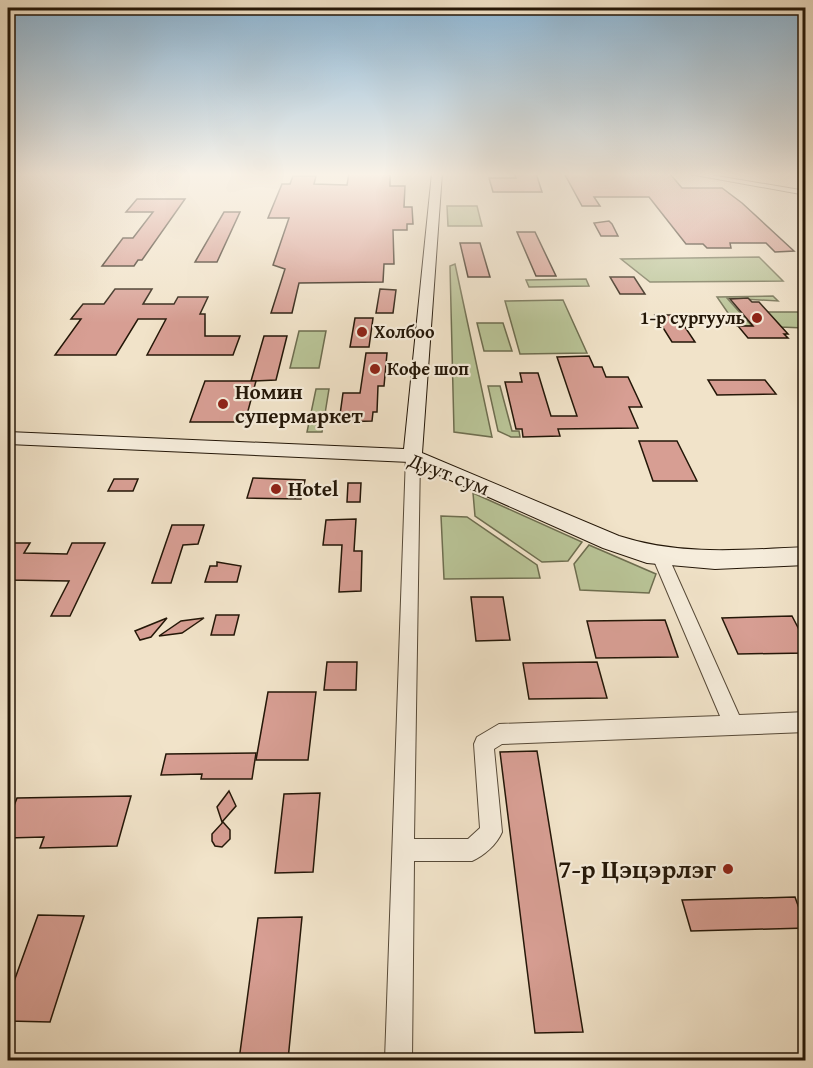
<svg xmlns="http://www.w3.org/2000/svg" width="813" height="1068" viewBox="0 0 813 1068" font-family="'Gentium Book Plus',serif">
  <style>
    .green { fill: #b9c497; stroke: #6e6e50; stroke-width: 1.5 }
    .building { fill: #d79e93; stroke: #241708; stroke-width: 1.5 }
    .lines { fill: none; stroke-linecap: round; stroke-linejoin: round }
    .street-casing { stroke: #574a38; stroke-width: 2 }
    .secondary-casing { stroke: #241708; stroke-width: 2 }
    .street { fill: #f6eddc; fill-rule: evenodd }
    .secondary { fill: #f6eddc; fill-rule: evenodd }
    .poi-dot { fill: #8f2418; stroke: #f6eddc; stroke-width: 2 }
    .labels { text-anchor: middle; stroke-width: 4.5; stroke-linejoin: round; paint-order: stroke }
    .far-poi-label { font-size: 18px; font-weight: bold; fill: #241708; stroke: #f6eddc; text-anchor: start }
    .poi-label { font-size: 21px; font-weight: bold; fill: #241708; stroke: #f6eddc; text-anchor: start }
    .street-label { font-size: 21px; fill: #241708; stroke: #f6eddc }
    .near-poi-label { font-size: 26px; font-weight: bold; fill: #241708; stroke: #f6eddc; text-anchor: end }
  </style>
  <rect width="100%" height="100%" fill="#f1e3c9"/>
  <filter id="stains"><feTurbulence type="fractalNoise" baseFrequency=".00333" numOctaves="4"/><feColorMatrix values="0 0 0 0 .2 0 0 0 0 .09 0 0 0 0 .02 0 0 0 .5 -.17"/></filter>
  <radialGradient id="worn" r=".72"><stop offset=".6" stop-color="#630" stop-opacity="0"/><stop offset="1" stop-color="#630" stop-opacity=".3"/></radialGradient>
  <g class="green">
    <polygon points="447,206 477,206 482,226 448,226"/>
    <polygon points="759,257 783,281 650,282 621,259"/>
    <polygon points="455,264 492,437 454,432 450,266"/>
    <polygon points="586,279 589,286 529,287 526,280"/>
    <polygon points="773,296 778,301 727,298 752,326 737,326 717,297"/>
    <polygon points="563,300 587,353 520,354 505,301"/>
    <polygon points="764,312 798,312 805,319 805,328 779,327"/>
    <polygon points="477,323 503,323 512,351 484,351"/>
    <polygon points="299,331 326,331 319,368 290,368"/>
    <polygon points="500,386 512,431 519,431 520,437 511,437 498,431 488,386"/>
    <polygon points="316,389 329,389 322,432 307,432"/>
    <polygon points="473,493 582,542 568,561 542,562 475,516"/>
    <polygon points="441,516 467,517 537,565 540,578 444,579"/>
    <polygon points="589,545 656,574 649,593 580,590 574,564"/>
  </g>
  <g class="building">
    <polygon points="349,173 390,173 390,186 405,186 404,207 412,207 413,224 407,224 407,230 393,230 394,264 384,264 383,282 299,283 292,313 271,313 285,269 273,265 289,218 268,218 282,184 290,184 293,176 316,176 314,184 347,185"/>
    <polygon points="514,173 536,173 542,192 493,192 489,178 516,178"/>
    <polygon points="564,173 670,174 682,188 722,188 742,203 794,251 775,252 766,243 730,243 731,248 707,248 703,244 686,244 649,197 594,197 600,206 582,206"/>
    <polygon points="137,199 185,199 142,260 138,260 134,266 102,266 123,238 133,238 153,212 126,212"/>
    <polygon points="224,212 240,212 217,262 195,262"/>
    <polygon points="609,221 612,224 618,236 601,236 594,223"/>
    <polygon points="517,232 535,232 556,276 536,276"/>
    <polygon points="460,243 480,243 490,277 468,277"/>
    <polygon points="610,277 634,277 645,294 620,294"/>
    <polygon points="115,289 152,289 143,304 174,304 178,297 208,297 200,314 205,314 205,336 240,336 233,355 147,355 166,319 138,319 116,355 55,355 81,319 71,319 83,304 104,304"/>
    <polygon points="380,289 396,290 393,313 376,313"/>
    <polygon points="748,298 752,302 759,302 788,334 784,334 788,338 748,338 738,326 753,326 730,299"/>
    <polygon points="655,315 677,315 695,342 672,342"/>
    <polygon points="355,318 373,318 369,347 350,347"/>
    <polygon points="264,336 287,336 276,380 251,381"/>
    <polygon points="366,353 387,353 384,386 378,386 377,412 373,412 372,421 339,422 343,393 360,393"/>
    <polygon points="589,356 594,367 602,367 606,377 628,377 642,407 629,407 638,428 558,429 560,436 523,437 522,429 516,429 505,382 522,382 520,373 538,373 551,416 577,416 557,357"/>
    <polygon points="708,380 765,380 776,394 717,395"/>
    <polygon points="205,381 256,381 245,422 190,422"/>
    <polygon points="639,441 677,441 697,481 653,481"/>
    <polygon points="253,478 305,480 301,499 247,498"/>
    <polygon points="114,479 138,479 133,491 108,491"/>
    <polygon points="348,483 361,483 360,502 347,502"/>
    <polygon points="356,519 354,551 362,551 361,591 339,592 342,545 323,545 326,520"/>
    <polygon points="172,525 204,525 198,544 183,545 171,583 152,583"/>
    <polygon points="8,543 30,543 24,553 67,554 72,543 105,543 70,616 51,616 69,581 8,580"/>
    <polygon points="217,562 241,566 237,582 205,582 210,566 217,566"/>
    <polygon points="471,597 503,597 510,640 476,641"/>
    <polygon points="216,615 239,615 234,635 211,635"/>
    <polygon points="792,616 806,643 806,653 738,654 722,618"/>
    <polygon points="167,618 151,637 140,640 135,631"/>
    <polygon points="204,618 182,633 159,636 181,621"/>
    <polygon points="665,620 678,657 596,658 587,621"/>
    <polygon points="327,662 357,662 356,690 324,690"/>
    <polygon points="597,662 607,698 529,699 523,663"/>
    <polygon points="268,692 316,692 308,760 256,760"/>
    <polygon points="537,751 583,1032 535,1033 500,752"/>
    <polygon points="256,753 252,779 201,779 202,774 161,775 166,754"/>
    <polygon points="229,791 236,806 222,822 217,807"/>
    <polygon points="320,793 313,872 275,873 284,794"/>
    <polygon points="131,796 117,846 40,848 44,837 8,838 8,821 17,798"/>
    <polygon points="223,822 230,830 230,839 222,847 215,846 212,841 212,834"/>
    <polygon points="795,897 806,928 691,931 682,900"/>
    <polygon points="38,915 84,916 50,1022 8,1021 8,998"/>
    <polygon points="302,917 288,1060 239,1060 258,918"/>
  </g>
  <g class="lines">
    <defs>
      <g id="street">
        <polygon points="684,173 699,173 806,191 806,195"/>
        <path d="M413,452L420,456L414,839H468L480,828L474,744L477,737L499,724L720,716L652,556L655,552H665L668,556L739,715L806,712V732L502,744L494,749L502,832C497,844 484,856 472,861H414L412,1060H385L406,456Z"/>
      </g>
      <path id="secondary" d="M432,173H442L422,453L619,536C680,556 742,550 806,547V565L715,569L647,563L603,548L410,462L8,444V432L404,449Z"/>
    </defs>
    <use href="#street" class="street-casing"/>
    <use href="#secondary" class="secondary-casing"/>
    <use href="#street" class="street"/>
    <use href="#secondary" class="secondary"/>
  </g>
  <linearGradient id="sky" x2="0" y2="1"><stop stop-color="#8bb7d8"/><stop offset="0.54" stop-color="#f9f2e7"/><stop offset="1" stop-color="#f9f2e7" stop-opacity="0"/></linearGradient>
  <rect width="813" height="323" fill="url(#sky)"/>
  <g class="poi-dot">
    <circle cx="757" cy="318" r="6"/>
    <circle cx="362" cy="332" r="6"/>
    <circle cx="375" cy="369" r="6"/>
    <circle cx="223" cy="404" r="6"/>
    <circle cx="276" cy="489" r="6"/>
    <circle cx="728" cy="869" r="6"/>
  </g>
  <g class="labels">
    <g class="far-poi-label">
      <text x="745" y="324" text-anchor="end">1-р сургууль</text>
      <text x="374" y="338">Холбоо</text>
      <text x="387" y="375">Кофе шоп</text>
    </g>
    <g class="poi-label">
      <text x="235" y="399">Номин<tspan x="235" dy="24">супермаркет</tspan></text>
      <text x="288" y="496">Hotel</text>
    </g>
    <g class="street-label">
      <text transform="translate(449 474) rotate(21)" y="7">Дуут сум</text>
    </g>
    <g class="near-poi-label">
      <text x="716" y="878">7-р Цэцэрлэг</text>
    </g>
  </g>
  <rect width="813" height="1068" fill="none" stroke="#f1e3c9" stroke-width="30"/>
  <rect x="9" y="9" width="795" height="1050" fill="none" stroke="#241708" stroke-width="3"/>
  <rect x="15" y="15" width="783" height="1038" fill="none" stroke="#241708" stroke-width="1.5"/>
  <rect width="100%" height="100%" filter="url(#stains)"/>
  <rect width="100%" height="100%" fill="url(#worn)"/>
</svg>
